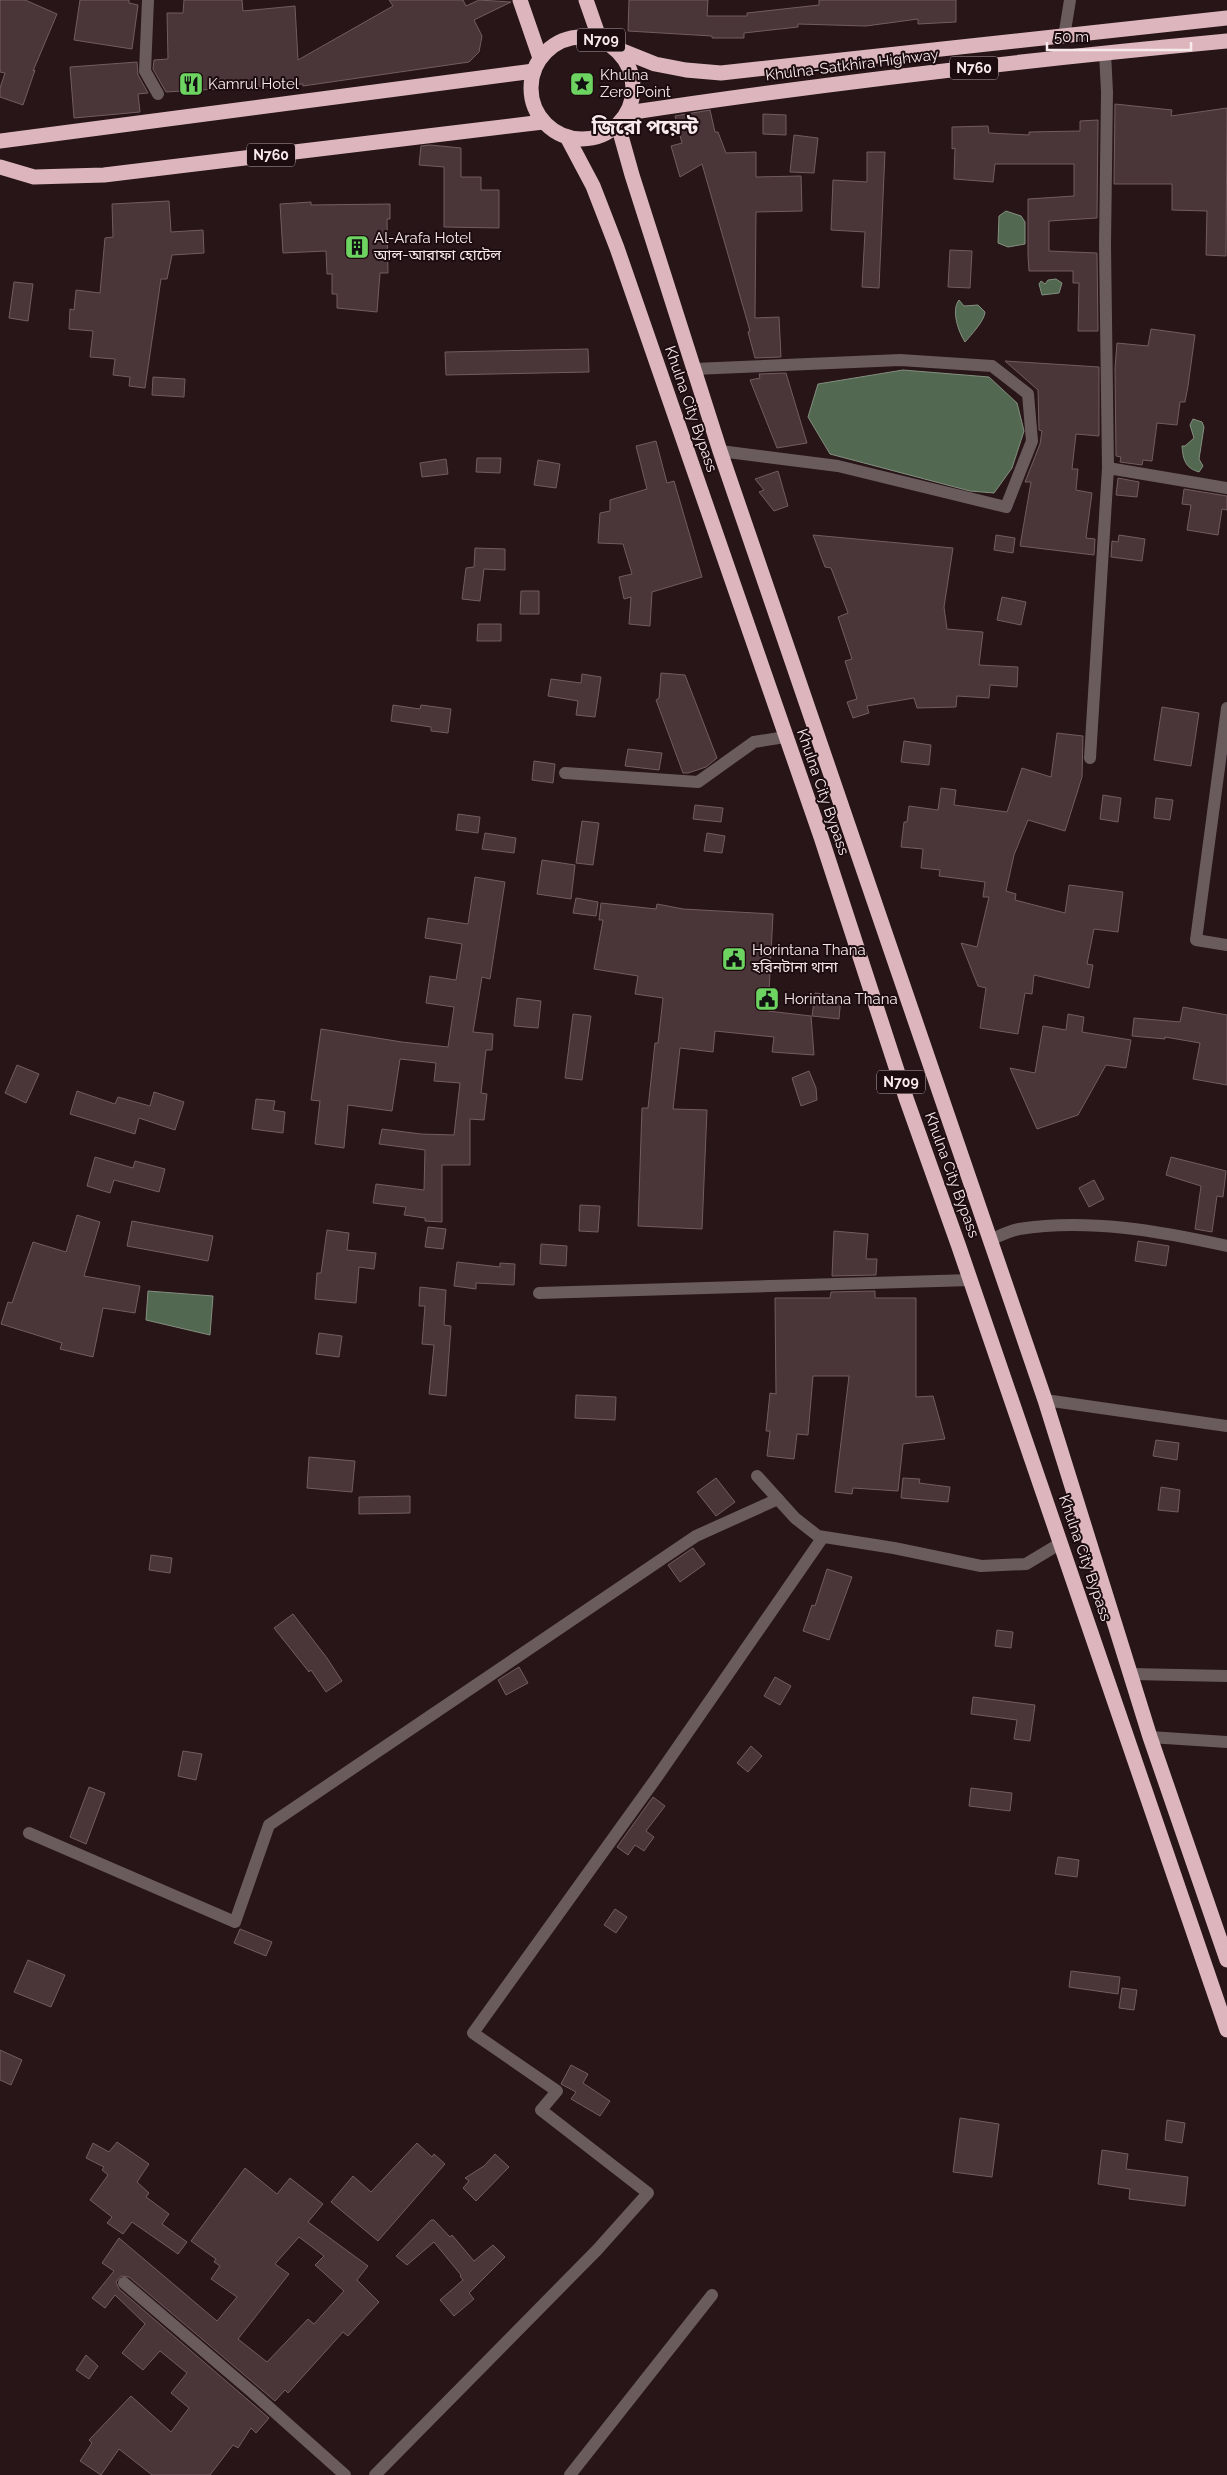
<svg xmlns="http://www.w3.org/2000/svg" width="1227" height="2475" viewBox="0 0 1227 2475" font-family="Raleway,'Noto Sans Bengali',sans-serif">
  <style>
    .water { fill: #536850; stroke: #848f7f }
    .building { fill: #4a3539; stroke: #725c5f; fill-rule: evenodd }
    .lines { fill: none; stroke-linecap: round; stroke-linejoin: round }
    .street { stroke: #6a5b5d; stroke-width: 12 }
    .highway { stroke: #dcb6bc; stroke-width: 15 }
    .labels { text-anchor: middle; stroke-width: 4; stroke-linejoin: round; paint-order: stroke }
    .shield { fill: #1d0c0f; stroke: #b6a7aa; stroke-width: 1 }
    .shield-label { font-size: 14px; font-weight: bold; fill: #f7eaec }
    .street-label { font-size: 15px; fill: #f7eaec; stroke: #1d0c0f }
    .poi-label { font-size: 15px; fill: #f7eaec; stroke: #1d0c0f; text-anchor: start }
    .district-label { font-size: 20px; font-weight: bold; fill: #f7eaec; stroke: #1d0c0f }
  </style>
  <rect width="100%" height="100%" fill="#271518"/>
  <g class="water">
    <polygon points="1006,211 1021,216 1025,222 1025,244 1008,247 998,243 999,216"/>
    <polygon points="1056,279 1062,283 1059,293 1042,295 1039,284 1041,281 1045,284 1048,280"/>
    <path d="M959,300L964,306L978,305L985,312C985,320 971,335 965,342C958,331 951,310 959,300Z"/>
    <polygon points="903,370 989,377 1017,403 1024,431 1012,468 994,493 970,491 830,454 808,417 818,384"/>
    <path d="M1193,419L1202,422L1204,427L1199,459L1203,466L1199,472C1185,468 1183,459 1182,446H1185L1194,438L1190,425Z"/>
    <polygon points="148,1291 213,1296 210,1335 146,1320"/>
  </g>
  <g class="building">
    <polygon points="0,0 25,0 57,14 33,71 35,70 23,105 0,97 0,88 5,73 0,72"/>
    <polygon points="80,0 129,0 129,3 138,5 132,49 74,40"/>
    <polygon points="184,0 242,0 243,11 295,6 298,60 393,6 389,0 463,0 466,6 479,0 511,2 474,20 482,36 479,52 469,62 303,86 303,84 166,92 153,69 154,60 168,59 167,13 183,13"/>
    <polygon points="629,0 708,0 707,16 747,16 747,13 819,5 819,0 956,0 956,22 918,24 918,19 866,26 798,24 798,27 744,33 744,38 712,38 712,36 628,31"/>
    <polygon points="137,62 138,75 148,93 138,94 140,112 74,118 70,67"/>
    <polygon points="1115,104 1172,110 1171,116 1227,108 1226,256 1206,255 1207,211 1172,210 1172,184 1114,184"/>
    <polygon points="710,110 715,132 718,132 726,153 756,152 756,177 801,176 802,211 756,212 755,318 779,317 781,357 755,358 748,332 750,331 702,164 680,177 671,146 682,143 675,116"/>
    <polygon points="763,114 786,115 786,135 763,134"/>
    <polygon points="1098,120 1097,218 1049,221 1049,251 1097,253 1098,331 1078,331 1079,283 1073,283 1073,271 1029,271 1028,255 1028,199 1074,196 1074,164 995,164 993,182 954,179 955,148 952,149 952,127 988,126 989,133 1029,135 1029,132 1080,131 1080,121"/>
    <polygon points="794,135 818,138 814,173 790,172"/>
    <polygon points="430,145 461,148 461,177 481,177 481,190 499,190 499,228 444,227 444,167 419,165 421,146"/>
    <polygon points="867,152 885,152 879,288 862,287 865,232 831,230 833,180 867,182"/>
    <polygon points="169,201 171,232 203,230 204,253 172,255 167,279 161,279 145,388 129,386 130,377 113,375 115,359 90,357 93,331 69,329 70,309 74,310 76,290 100,293 105,238 113,237 112,204"/>
    <polygon points="311,202 311,205 390,204 390,219 387,219 388,273 380,273 377,312 337,308 337,294 332,294 332,274 327,274 326,251 283,253 280,204"/>
    <polygon points="950,250 972,251 970,288 948,287"/>
    <polygon points="14,282 33,284 28,321 9,318"/>
    <polygon points="1151,329 1195,335 1188,386 1185,402 1180,402 1177,425 1157,423 1152,461 1143,460 1142,465 1120,462 1121,457 1116,456 1115,368 1117,343 1148,346"/>
    <polygon points="588,349 589,372 446,375 445,352"/>
    <polygon points="1005,361 1099,367 1099,436 1076,434 1072,469 1078,469 1076,490 1092,493 1086,538 1095,539 1094,555 1020,546 1031,482 1025,482 1040,444 1042,431 1039,430 1038,390"/>
    <polygon points="786,373 807,443 777,448 750,380 760,378 759,374"/>
    <polygon points="153,377 185,379 184,397 152,395"/>
    <polygon points="656,441 667,483 674,481 702,577 652,592 650,626 629,624 631,597 624,599 619,577 632,574 623,544 598,543 600,513 610,511 610,500 647,489 636,446"/>
    <polygon points="477,458 501,458 500,473 476,472"/>
    <polygon points="446,459 448,474 422,477 420,463"/>
    <polygon points="538,460 560,464 556,488 534,485"/>
    <polygon points="778,471 788,506 774,511 759,492 764,490 755,479"/>
    <polygon points="1118,478 1139,482 1137,497 1116,495"/>
    <polygon points="1184,489 1227,496 1227,510 1222,509 1218,535 1187,530 1191,505 1182,504"/>
    <polygon points="813,535 953,548 944,607 947,629 983,632 979,665 1018,667 1017,687 990,685 989,698 957,696 956,707 917,708 914,698 867,706 869,713 853,718 847,702 857,699 845,661 852,659 838,617 848,613 831,568 825,567"/>
    <polygon points="996,535 1015,538 1013,553 994,550"/>
    <polygon points="1119,535 1145,539 1142,561 1111,557 1112,541 1118,542"/>
    <polygon points="475,548 505,549 505,570 484,569 480,601 462,599 466,568 474,567"/>
    <polygon points="521,591 539,591 539,614 520,614"/>
    <polygon points="1002,597 1026,602 1021,625 997,620"/>
    <polygon points="478,624 501,624 501,641 477,641"/>
    <polygon points="661,673 685,675 717,758 706,767 688,773 683,773 656,700 659,698"/>
    <polygon points="582,674 601,677 595,717 576,715 578,701 548,696 551,679 581,683"/>
    <polygon points="393,705 420,709 421,705 451,709 448,733 431,731 431,727 391,721"/>
    <polygon points="1162,707 1199,713 1191,766 1154,760"/>
    <polygon points="1057,733 1083,736 1082,777 1065,831 1028,820 1014,855 1006,891 1016,894 1015,900 1065,913 1069,885 1123,892 1118,932 1094,929 1087,964 1093,965 1089,988 1034,975 1032,994 1025,993 1018,1034 980,1028 986,988 978,986 961,943 977,947 989,897 983,897 985,882 939,876 940,870 921,868 923,849 901,847 904,822 907,822 909,806 938,810 941,788 956,790 954,805 1007,812 1022,768 1051,777"/>
    <polygon points="904,741 931,745 929,765 901,762"/>
    <polygon points="628,749 662,753 659,770 625,766"/>
    <polygon points="534,761 555,764 553,783 532,780"/>
    <polygon points="1103,795 1121,798 1118,822 1100,819"/>
    <polygon points="1156,798 1173,800 1170,820 1154,818"/>
    <polygon points="695,805 723,808 721,822 693,819"/>
    <polygon points="458,814 480,817 478,833 456,830"/>
    <polygon points="582,821 599,823 593,865 576,863"/>
    <polygon points="485,833 516,838 514,853 482,849"/>
    <polygon points="707,833 725,836 722,853 704,851"/>
    <polygon points="542,860 575,865 571,899 537,894"/>
    <polygon points="475,877 505,882 490,979 482,977 473,1032 493,1034 492,1050 486,1050 481,1093 487,1094 484,1120 470,1119 470,1165 442,1165 442,1222 425,1221 425,1218 404,1215 406,1207 373,1203 376,1184 424,1190 425,1150 379,1144 382,1129 421,1134 454,1135 460,1083 434,1081 436,1063 400,1059 392,1111 348,1105 344,1148 315,1144 320,1101 311,1100 321,1029 402,1042 448,1047 454,1007 426,1003 430,976 456,980 462,944 425,938 428,918 468,924"/>
    <polygon points="576,898 598,902 596,916 573,913"/>
    <polygon points="601,903 656,909 657,904 683,909 773,914 768,1011 811,1016 814,1055 772,1052 774,1037 715,1031 713,1052 680,1048 673,1109 707,1110 702,1229 638,1226 642,1108 648,1108 655,1043 658,1043 663,998 635,994 638,976 594,969 603,920 599,920"/>
    <polygon points="815,993 841,996 839,1019 812,1016"/>
    <polygon points="517,998 541,1001 538,1028 514,1026"/>
    <polygon points="1183,1007 1227,1015 1227,1085 1193,1079 1200,1043 1165,1037 1165,1039 1132,1036 1134,1018 1180,1022"/>
    <polygon points="573,1014 591,1016 582,1080 565,1078"/>
    <polygon points="1068,1014 1084,1017 1082,1032 1131,1040 1126,1068 1106,1065 1078,1115 1037,1129 1010,1068 1035,1073 1043,1026 1066,1030"/>
    <polygon points="17,1065 39,1074 26,1103 5,1093"/>
    <polygon points="809,1071 816,1088 817,1100 801,1106 792,1078"/>
    <polygon points="77,1091 115,1104 118,1097 150,1106 154,1092 184,1102 175,1130 139,1118 135,1134 70,1114"/>
    <polygon points="256,1099 275,1101 273,1110 285,1112 283,1133 252,1129"/>
    <polygon points="95,1157 133,1168 135,1161 165,1169 159,1192 114,1180 110,1193 87,1186"/>
    <polygon points="1171,1157 1226,1171 1223,1197 1217,1196 1212,1232 1195,1229 1201,1186 1166,1175"/>
    <polygon points="1094,1180 1104,1199 1089,1207 1079,1188"/>
    <polygon points="580,1205 600,1206 598,1232 579,1231"/>
    <polygon points="77,1215 100,1222 84,1276 140,1286 135,1313 103,1308 93,1357 60,1349 62,1343 1,1324 8,1302 12,1303 33,1242 66,1252"/>
    <polygon points="132,1221 213,1236 208,1261 127,1246"/>
    <polygon points="428,1227 446,1229 443,1249 425,1247"/>
    <polygon points="327,1230 349,1233 347,1250 376,1253 374,1269 359,1267 356,1303 315,1299 317,1273 321,1273"/>
    <polygon points="834,1231 868,1234 866,1259 877,1259 876,1275 832,1276"/>
    <polygon points="1138,1241 1169,1246 1166,1266 1135,1261"/>
    <polygon points="541,1244 567,1246 566,1266 540,1264"/>
    <polygon points="457,1262 500,1267 500,1263 515,1264 514,1285 476,1283 476,1289 454,1286"/>
    <polygon points="420,1287 446,1290 444,1325 451,1326 446,1396 429,1394 434,1345 422,1344 425,1306 419,1306"/>
    <polygon points="875,1291 875,1298 916,1298 916,1397 933,1396 945,1439 903,1444 898,1491 853,1488 852,1494 835,1492 849,1376 813,1376 808,1435 797,1434 794,1459 767,1456 770,1431 766,1431 770,1393 776,1394 775,1298 830,1298 831,1292"/>
    <polygon points="319,1333 342,1336 339,1357 316,1354"/>
    <polygon points="576,1395 616,1397 615,1420 575,1418"/>
    <polygon points="1156,1440 1179,1443 1177,1460 1153,1456"/>
    <polygon points="309,1457 355,1461 352,1492 307,1488"/>
    <polygon points="716,1478 735,1502 716,1516 697,1492"/>
    <polygon points="903,1478 920,1479 919,1483 950,1487 948,1502 901,1498"/>
    <polygon points="1161,1487 1180,1490 1178,1512 1158,1510"/>
    <polygon points="410,1496 410,1513 359,1514 359,1497"/>
    <polygon points="693,1548 705,1564 680,1582 668,1565"/>
    <polygon points="151,1555 172,1558 170,1573 149,1570"/>
    <polygon points="827,1569 852,1577 829,1640 803,1631 812,1605 815,1606"/>
    <polygon points="293,1614 327,1658 342,1681 326,1692 311,1670 309,1672 274,1628"/>
    <polygon points="997,1630 1013,1632 1011,1648 995,1646"/>
    <polygon points="519,1667 528,1683 506,1695 498,1680"/>
    <polygon points="775,1677 791,1686 780,1705 764,1696"/>
    <polygon points="973,1697 1035,1705 1030,1741 1014,1739 1017,1720 971,1714"/>
    <polygon points="751,1746 762,1756 748,1772 737,1763"/>
    <polygon points="183,1751 202,1754 196,1780 178,1776"/>
    <polygon points="89,1787 105,1793 86,1844 70,1837"/>
    <polygon points="971,1788 1012,1793 1010,1811 969,1806"/>
    <polygon points="653,1797 665,1806 646,1831 654,1837 644,1851 635,1845 628,1855 617,1847"/>
    <polygon points="1058,1857 1079,1860 1077,1877 1055,1874"/>
    <polygon points="615,1909 627,1917 616,1933 604,1925"/>
    <polygon points="240,1929 272,1942 266,1956 234,1943"/>
    <polygon points="28,1960 65,1975 51,2007 14,1992"/>
    <polygon points="1071,1971 1120,1977 1118,1994 1069,1987"/>
    <polygon points="1122,1988 1137,1990 1134,2010 1119,2008"/>
    <polygon points="0,2050 22,2060 11,2085 0,2080"/>
    <polygon points="571,2065 588,2074 583,2083 610,2101 600,2116 571,2099 576,2092 561,2084"/>
    <polygon points="960,2118 999,2124 992,2177 953,2172"/>
    <polygon points="1167,2120 1185,2123 1182,2143 1165,2140"/>
    <polygon points="117,2142 149,2164 137,2182 149,2193 146,2197 169,2214 162,2224 187,2242 178,2254 132,2222 123,2234 107,2223 112,2217 90,2200 108,2175 102,2170 104,2167 86,2158 93,2143 109,2152"/>
    <polygon points="417,2143 432,2157 434,2154 445,2164 378,2241 331,2202 353,2176 371,2192"/>
    <polygon points="1102,2150 1128,2154 1126,2169 1188,2177 1185,2206 1129,2199 1130,2189 1098,2184"/>
    <polygon points="495,2154 509,2167 476,2201 463,2188 469,2181 465,2178 484,2166"/>
    <path d="M245,2168L277,2194L290,2178L323,2204L308,2222L368,2266L357,2280L379,2302L348,2336L343,2332L288,2393L285,2390L275,2401L129,2277L121,2276L116,2282L119,2289L269,2418L256,2433L251,2428L238,2448L233,2445L210,2475H152L119,2449L101,2475L80,2461L92,2443L89,2440L131,2396L171,2432L189,2408L171,2393L187,2373L160,2351L143,2370L122,2353L145,2324L115,2295L105,2308L92,2298L114,2271L102,2263L119,2238L217,2321L237,2297L211,2279L220,2266L214,2262L216,2259L191,2241ZM299,2237L324,2256L315,2265L344,2291L314,2324L308,2319L267,2362L238,2339L289,2274L275,2264Z"/>
    <polygon points="431,2220 434,2220 450,2237 452,2235 474,2261 493,2245 505,2257 469,2293 474,2299 454,2316 440,2300 463,2280 460,2276 461,2275 434,2242 407,2265 396,2256"/>
    <polygon points="86,2355 98,2366 89,2379 76,2370"/>
  </g>
  <g class="lines">
    <g class="street">
      <polyline points="148,0 145,71 158,94"/>
      <polyline points="1064,37 1070,0"/>
      <polyline points="1105,53 1107,92 1105,245 1108,468 1227,488"/>
      <polyline points="694,369 900,360 992,366 1028,394 1032,441 1006,507 838,466 720,451"/>
      <polyline points="1227,708 1196,940 1227,945"/>
      <polyline points="1090,758 1108,468"/>
      <polyline points="565,773 698,782 754,742 785,737"/>
      <path d="M990,1240C999,1236 1009,1231 1019,1229C1087,1218 1160,1231 1227,1246"/>
      <polyline points="539,1293 971,1280"/>
      <polyline points="1045,1400 1227,1426"/>
      <polyline points="757,1476 795,1518 818,1536 894,1548 981,1566 1026,1564 1061,1543"/>
      <polyline points="1131,1674 1227,1676"/>
      <polyline points="1150,1737 1227,1742"/>
      <polyline points="29,1833 235,1922 269,1825 696,1536 778,1499"/>
      <polyline points="124,2283 252,2392 345,2475"/>
      <polyline points="375,2475 597,2250 648,2193 541,2110 557,2091 473,2033 657,1777 823,1537"/>
      <polyline points="570,2475 712,2295"/>
    </g>
    <g class="highway">
      <polyline points="520,0 540,58"/>
      <polyline points="586,0 600,40"/>
      <circle cx="582" cy="88" r="51"/>
      <polyline points="615,48 655,64 686,70 721,73 1227,18"/>
      <path d="M627,113C826,83 1027,60 1227,41"/>
      <polyline points="618,125 632,175 720,451 1045,1400 1150,1737 1227,1960"/>
      <polyline points="567,137 593,186 617,248 734,586 821,837 906,1098 959,1247 1227,2030"/>
      <polyline points="0,141 534,71"/>
      <polyline points="0,167 34,177 104,175 543,122"/>
    </g>
  </g>
  <defs>
    <symbol id="restaurant-square" viewBox="-11 -11 22 22"><rect x="-9" y="-9" width="18" height="18" rx="4" fill="#6dd361" stroke="#1d0c0f"/><path d="M-5-6h1v4h1v-4h1v4h1v-4h1v5L-1.5 .5V6h-2V.5L-5-1ZM5-6V6H3V1.5H1.5Q1.5-4 5-6Z" fill="#111"/></symbol>
    <symbol id="sight-square" viewBox="-11 -11 22 22"><rect x="-9" y="-9" width="18" height="18" rx="4" fill="#6dd361" stroke="#1d0c0f"/><path d="M0-6L1.8-2.2L6-1.7L2.9 1.2L3.7 5.4L0 3.3L-3.7 5.4L-2.9 1.2L-6-1.7L-1.8-2.2Z" fill="#111"/></symbol>
    <symbol id="building-square" viewBox="-11 -11 22 22"><rect x="-9" y="-9" width="18" height="18" rx="4" fill="#6dd361" stroke="#1d0c0f"/><path d="M-4-6H4V6H1V3H-1V6H-4ZM-2.5-4.3h1.7v1.8h-1.7ZM.8-4.3h1.7v1.8H.8ZM-2.5-1h1.7V.8h-1.7ZM.8-1h1.7V.8H.8Z" fill="#111"/></symbol>
    <symbol id="civic-square" viewBox="-11 -11 22 22"><rect x="-9" y="-9" width="18" height="18" rx="4" fill="#6dd361" stroke="#1d0c0f"/><path d="M-.6-6.5H3V-4.5H.6V-3L4-1V1h2V6H-6V1h2V-1L-.6-3ZM-1.2 2.5V6h2.4V2.5Z" fill="#111"/></symbol>
  </defs>
  <g fill-rule="evenodd">
    <use href="#restaurant-square" x="177" y="70" width="28" height="28"/>
    <use href="#sight-square" x="568" y="70" width="28" height="28"/>
    <use href="#building-square" x="343" y="233" width="28" height="28"/>
    <use href="#civic-square" x="720" y="945" width="28" height="28"/>
    <use href="#civic-square" x="753" y="985" width="28" height="28"/>
  </g>
  <g class="labels">
    <g class="shield">
      <rect x="577" y="28.5" width="48" height="23" rx="4"/>
      <rect x="950" y="56.5" width="48" height="23" rx="4"/>
      <rect x="247" y="143.5" width="48" height="23" rx="4"/>
      <rect x="877" y="1070.5" width="48" height="23" rx="4"/>
    </g>
    <g class="shield-label">
      <text x="601" y="45">N709</text>
      <text x="974" y="73">N760</text>
      <text x="271" y="160">N760</text>
      <text x="901" y="1087">N709</text>
    </g>
    <g class="street-label">
      <text transform="translate(852 65) rotate(-7)" y="5">Khulna-Satkhira Highway</text>
      <text transform="translate(691 409) rotate(71)" y="5">Khulna City Bypass</text>
      <text transform="translate(823 792) rotate(71)" y="5">Khulna City Bypass</text>
      <text transform="translate(952 1175) rotate(70)" y="5">Khulna City Bypass</text>
      <text transform="translate(1085 1558) rotate(71)" y="5">Khulna City Bypass</text>
    </g>
    <g class="poi-label">
      <text x="600" y="80">Khulna<tspan x="600" dy="17">Zero Point</tspan></text>
      <text x="208" y="89">Kamrul Hotel</text>
      <text x="374" y="243">Al-Arafa Hotel<tspan x="374" dy="17">আল-আরাফা হোটেল</tspan></text>
      <text x="752" y="955">Horintana Thana<tspan x="752" dy="17">হরিনটানা থানা</tspan></text>
      <text x="784" y="1004">Horintana Thana</text>
    </g>
    <g class="district-label">
      <text x="645" y="134">জিরো পয়েন্ট</text>
    </g>
  </g>
  <path d="M1047 42v8h144v-8" fill="none" stroke="#f7eaec" stroke-width="2.5"/>
  <text x="1054" y="42" font-size="15" fill="#f7eaec" stroke="#1d0c0f" stroke-width="4" paint-order="stroke">50 m</text>
</svg>
